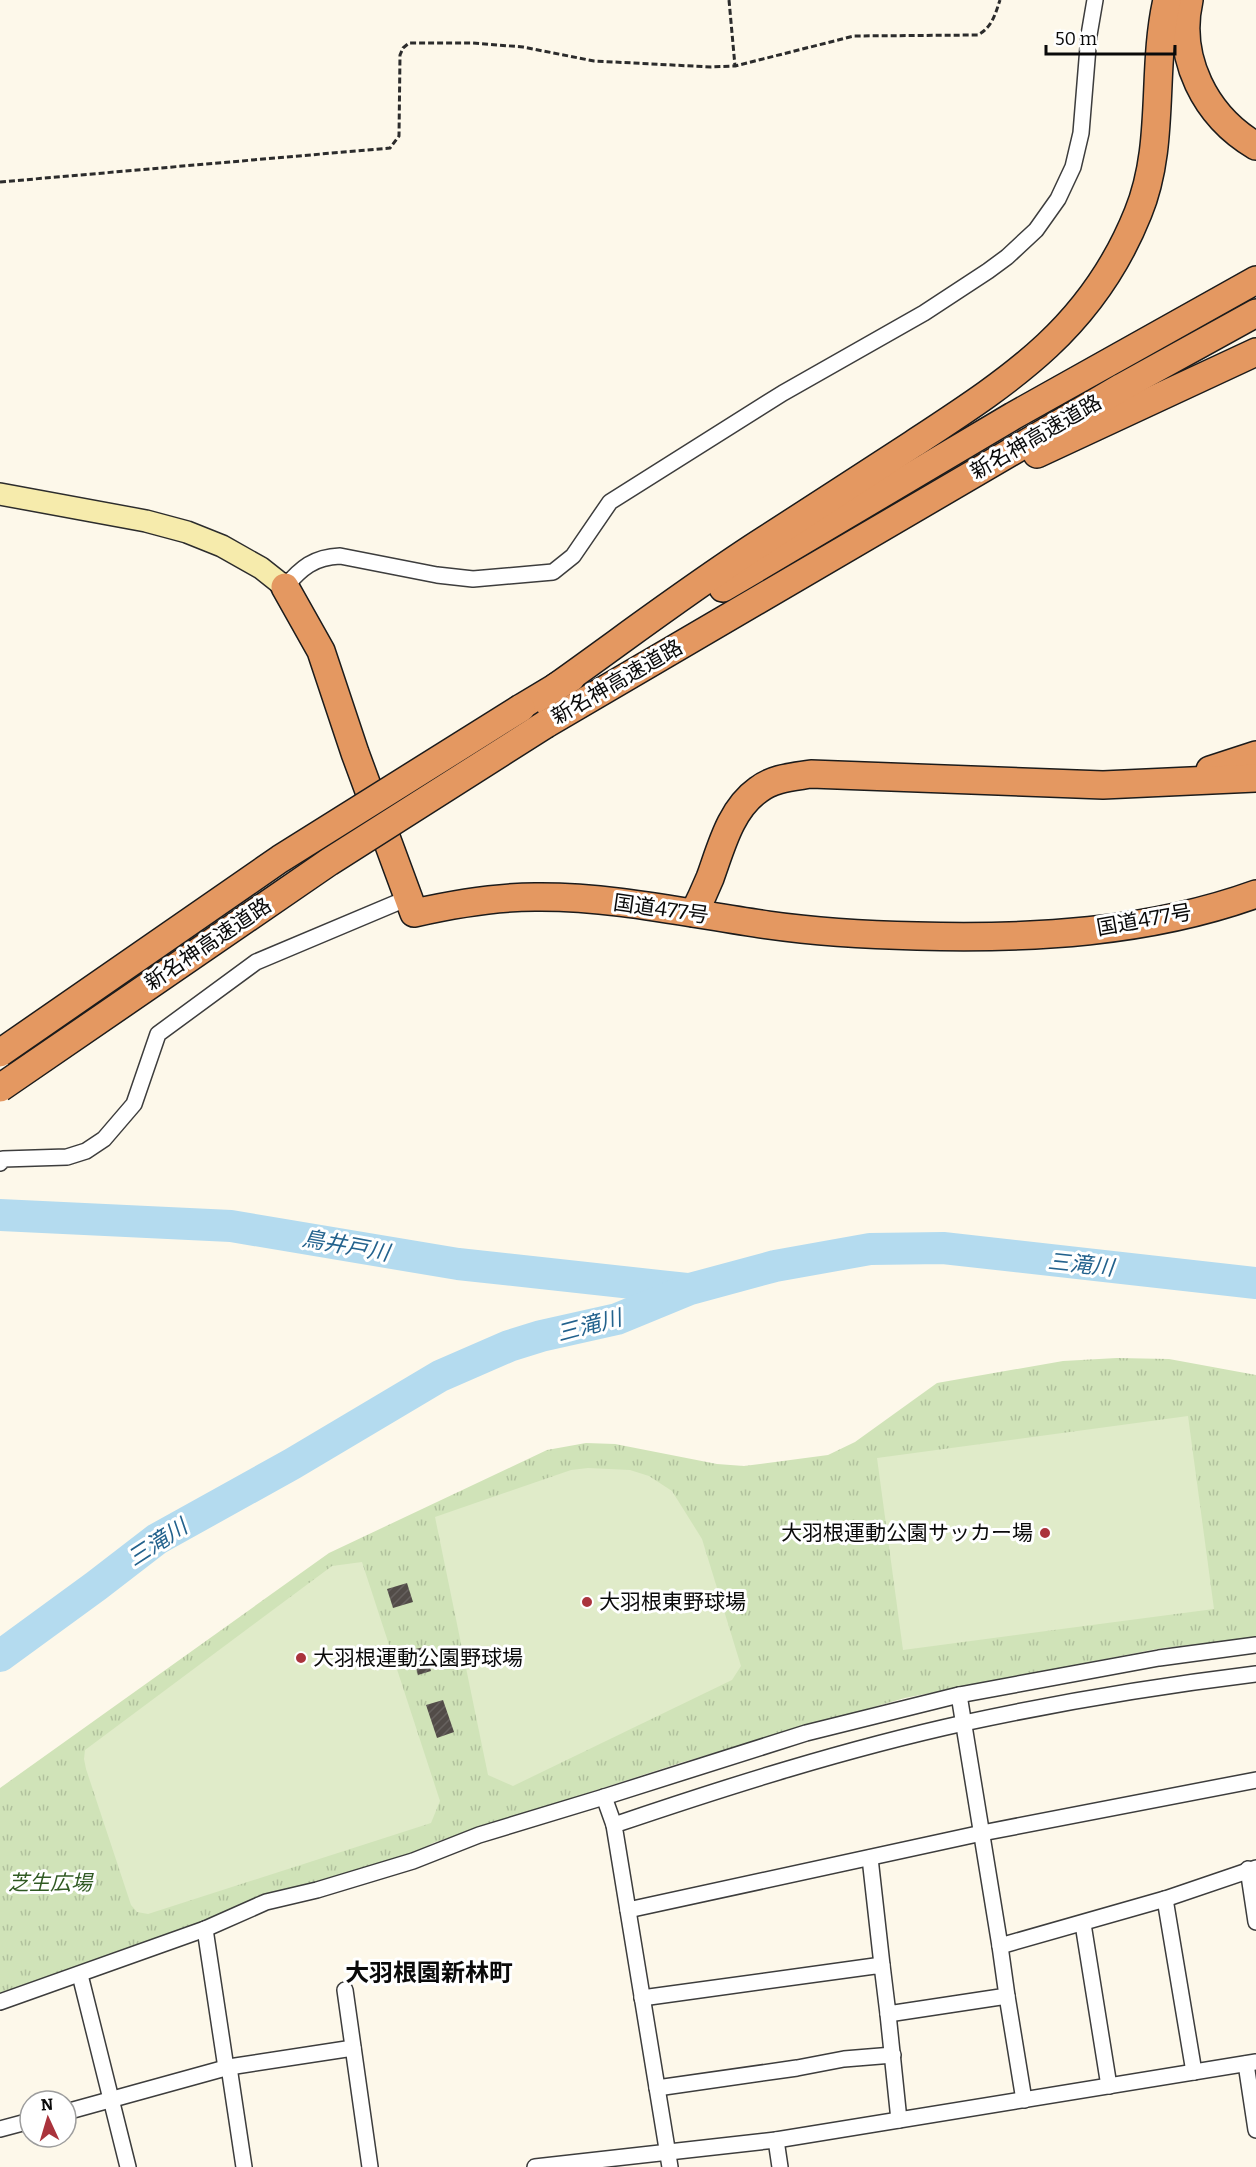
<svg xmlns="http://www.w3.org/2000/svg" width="1256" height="2167" viewBox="0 0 1256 2167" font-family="Bitter,'Noto Sans JP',serif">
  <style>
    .park { fill: url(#park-tufts) }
    .pitch { fill: #e0ebc9 }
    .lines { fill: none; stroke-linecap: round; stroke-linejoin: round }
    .river { stroke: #b4dbef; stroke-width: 32 }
    .building { fill: url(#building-hatch) }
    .street-casing { stroke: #3d3d3d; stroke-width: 18 }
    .secondary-casing { stroke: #2c2c2c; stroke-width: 24 }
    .highway-casing { stroke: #1b1b1b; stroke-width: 30 }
    .path { stroke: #2c2c2c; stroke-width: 3; stroke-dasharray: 6 3; stroke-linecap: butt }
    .street { stroke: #fff; stroke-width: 15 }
    .secondary { stroke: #f6ebac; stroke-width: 21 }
    .highway { stroke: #e49861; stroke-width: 27 }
    .highway-bridge-casing { stroke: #1b1b1b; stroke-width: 30; stroke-linecap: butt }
    .highway-bridge { stroke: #e49861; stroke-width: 27 }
    .poi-dot { fill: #aa333c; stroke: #fff; stroke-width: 2 }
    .labels { text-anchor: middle; stroke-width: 6; stroke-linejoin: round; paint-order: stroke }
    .street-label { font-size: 21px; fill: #0a0a0a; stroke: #fff }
    .poi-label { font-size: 21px; fill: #0a0a0a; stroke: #fff; text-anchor: start }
    .park-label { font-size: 21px; font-style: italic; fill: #305a23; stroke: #fff }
    .water-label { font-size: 22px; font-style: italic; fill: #23628d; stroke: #fff }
    .quarter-label { font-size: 24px; font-weight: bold; fill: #0a0a0a; stroke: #fff }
  </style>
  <defs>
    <pattern id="park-tufts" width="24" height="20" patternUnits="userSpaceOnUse" patternTransform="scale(1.5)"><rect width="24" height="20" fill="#d0e3b8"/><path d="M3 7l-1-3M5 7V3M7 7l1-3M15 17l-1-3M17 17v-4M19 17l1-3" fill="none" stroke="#b1c19d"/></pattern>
    <pattern id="building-hatch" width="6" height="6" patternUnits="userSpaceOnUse" patternTransform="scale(1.5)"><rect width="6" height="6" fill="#524c48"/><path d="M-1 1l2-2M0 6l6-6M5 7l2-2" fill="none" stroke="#66615e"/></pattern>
  </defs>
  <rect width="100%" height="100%" fill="#fdf8ea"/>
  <polygon class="park" points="1117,1358 1169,1359 1256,1375 1256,1639 1162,1648 905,1698 680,1763 433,1843 419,1851 314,1886 313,1883 0,1997 0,1788 329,1553 547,1450 586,1443 615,1444 717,1464 744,1466 828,1455 855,1442 937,1383 1063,1361"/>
  <g class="pitch">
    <polygon points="1188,1416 1214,1609 903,1650 877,1458"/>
    <polygon points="588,1468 630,1470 649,1476 672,1491 702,1539 741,1666 732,1680 513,1786 488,1775 435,1517 571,1470"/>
    <polygon points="362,1562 440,1801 431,1823 148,1914 137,1912 131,1905 86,1769 84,1759 85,1750 332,1566"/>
  </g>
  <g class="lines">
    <g class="river">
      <polyline points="0,1215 231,1226 458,1264 687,1289"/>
      <polyline points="0,1656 96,1586 157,1539 292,1464 440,1376 509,1346 541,1336 617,1319 690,1289 775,1266 870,1249 943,1248 1256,1283"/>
    </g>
  </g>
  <g class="building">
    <polygon points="407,1583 413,1602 393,1608 387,1589"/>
    <polygon points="424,1647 431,1671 418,1675 411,1650"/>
    <polygon points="443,1700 454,1732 437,1738 426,1705"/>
  </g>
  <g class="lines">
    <defs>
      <g id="street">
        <path d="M285,587C301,568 314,557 340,556L437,575L473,579L553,572L573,556L610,502L783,393L924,313L988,271L1007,257L1036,230L1058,199L1073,167L1081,133L1089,35L1095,0"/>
        <polyline points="0,1163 3,1159 67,1157 86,1151 104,1139 134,1104 158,1034 256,962 408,898"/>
        <polyline points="614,1825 604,1797 806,1733 959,1695"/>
        <polyline points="870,1858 882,1965"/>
        <polyline points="1248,1869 1256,1922"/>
        <polyline points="1165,1899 1194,2072"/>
        <polyline points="628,1910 982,1833 1256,1780"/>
        <polyline points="1083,1924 1109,2086"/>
        <polyline points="205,1929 226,2068"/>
        <polyline points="1000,1946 959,1695 1159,1658 1256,1645"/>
        <polyline points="80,1975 128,2167"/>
        <polyline points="345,1990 370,2167"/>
        <polyline points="1007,1996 1024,2100"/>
        <polyline points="642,1998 882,1965 888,2014 1007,1996 1000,1946 1165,1899 1256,1868"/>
        <polyline points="0,2002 205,1929 266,1902 317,1890 413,1861 479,1835 604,1797"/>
        <polyline points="888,2014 899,2120"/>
        <polyline points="1246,2064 1256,2130"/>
        <polyline points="229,2067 244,2167"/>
        <polyline points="657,2088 797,2068 844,2059 893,2055"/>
        <polyline points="66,2112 229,2067 353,2048"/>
        <polyline points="0,2129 30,2121"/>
        <polyline points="776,2140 780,2167"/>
        <polyline points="535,2167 776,2140 1256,2062"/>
        <path d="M670,2167L614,1825C729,1786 846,1749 964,1723C1061,1702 1158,1686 1256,1674"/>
      </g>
      <polyline id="secondary" points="0,494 146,521 187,532 222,546 261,568 285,587"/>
      <g id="highway">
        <path d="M1189,0C1176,58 1205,116 1256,146"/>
        <polyline points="1037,454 1256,352"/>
        <path d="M285,587L321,651L355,753L414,913C454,904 493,897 535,897C613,896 691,914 768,925C817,932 868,935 917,936C1031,939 1148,933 1256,894"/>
        <polyline points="723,588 1013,416 1256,280"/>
        <path d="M556,687C625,638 693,586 765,540C814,508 864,476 913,444C1012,379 1092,328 1138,213C1166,145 1151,70 1167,0"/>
        <polyline points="521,708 571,678"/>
        <polyline points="546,724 1122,387 1256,313"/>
        <polyline points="1210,770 1256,755"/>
        <path d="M694,913C700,901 705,890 710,878C721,848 730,810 758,790C773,778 793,777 811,774L1103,785L1256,778"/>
      </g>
    </defs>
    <use href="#street" class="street-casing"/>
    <use href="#secondary" class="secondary-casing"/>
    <use href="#highway" class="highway-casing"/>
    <g class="path">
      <polyline points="729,0 735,66"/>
      <path d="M0,182L390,148L399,136L400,55L403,48L409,43H473L523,47L594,61L711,67L735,66L854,36L978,35C992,27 995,15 1000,0"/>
    </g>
    <use href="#street" class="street"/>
    <use href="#secondary" class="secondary"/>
    <use href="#highway" class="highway"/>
    <defs>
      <g id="highway-bridge">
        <polyline points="0,1053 280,859 521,708"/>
        <polyline points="0,1088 329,862 546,724"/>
      </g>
    </defs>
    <use href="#highway-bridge" class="highway-bridge-casing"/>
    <use href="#highway-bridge" class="highway-bridge"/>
  </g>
  <g class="poi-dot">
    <circle cx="1045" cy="1533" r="6"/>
    <circle cx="587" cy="1602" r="6"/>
    <circle cx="301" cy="1658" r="6"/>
  </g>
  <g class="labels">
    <g class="street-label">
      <text transform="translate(1036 437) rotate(-30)" y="7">新名神高速道路</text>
      <text transform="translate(617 682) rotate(-30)" y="7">新名神高速道路</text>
      <text transform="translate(661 909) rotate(8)" y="7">国道477号</text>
      <text transform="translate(1144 920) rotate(-10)" y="7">国道477号</text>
      <text transform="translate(208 944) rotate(-34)" y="7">新名神高速道路</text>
    </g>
    <g class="poi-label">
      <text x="1033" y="1540" text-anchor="end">大羽根運動公園サッカー場</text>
      <text x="599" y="1609">大羽根東野球場</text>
      <text x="313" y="1665">大羽根運動公園野球場</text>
    </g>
    <g class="park-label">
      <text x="50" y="1890">芝生広場</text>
    </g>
    <g class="water-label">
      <text transform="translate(346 1245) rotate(10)" y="8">鳥井戸川</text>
      <text transform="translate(1081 1264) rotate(6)" y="8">三滝川</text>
      <text transform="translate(589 1325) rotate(-15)" y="8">三滝川</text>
      <text transform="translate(157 1542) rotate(-33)" y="8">三滝川</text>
    </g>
    <g class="quarter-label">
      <text x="429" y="1981">大羽根園新林町</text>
    </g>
  </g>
  <g transform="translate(48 2119) rotate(356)"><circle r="28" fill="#ffffff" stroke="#9d9d9d" stroke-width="1.5"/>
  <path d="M0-4.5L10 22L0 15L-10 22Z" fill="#aa333c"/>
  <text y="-9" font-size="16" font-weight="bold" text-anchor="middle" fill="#0a0a0a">N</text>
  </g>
  <path d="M1046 45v9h129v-9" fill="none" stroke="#0a0a0a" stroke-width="3"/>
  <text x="1055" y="45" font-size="18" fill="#0a0a0a" stroke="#ffffff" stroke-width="4.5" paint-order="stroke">50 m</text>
</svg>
